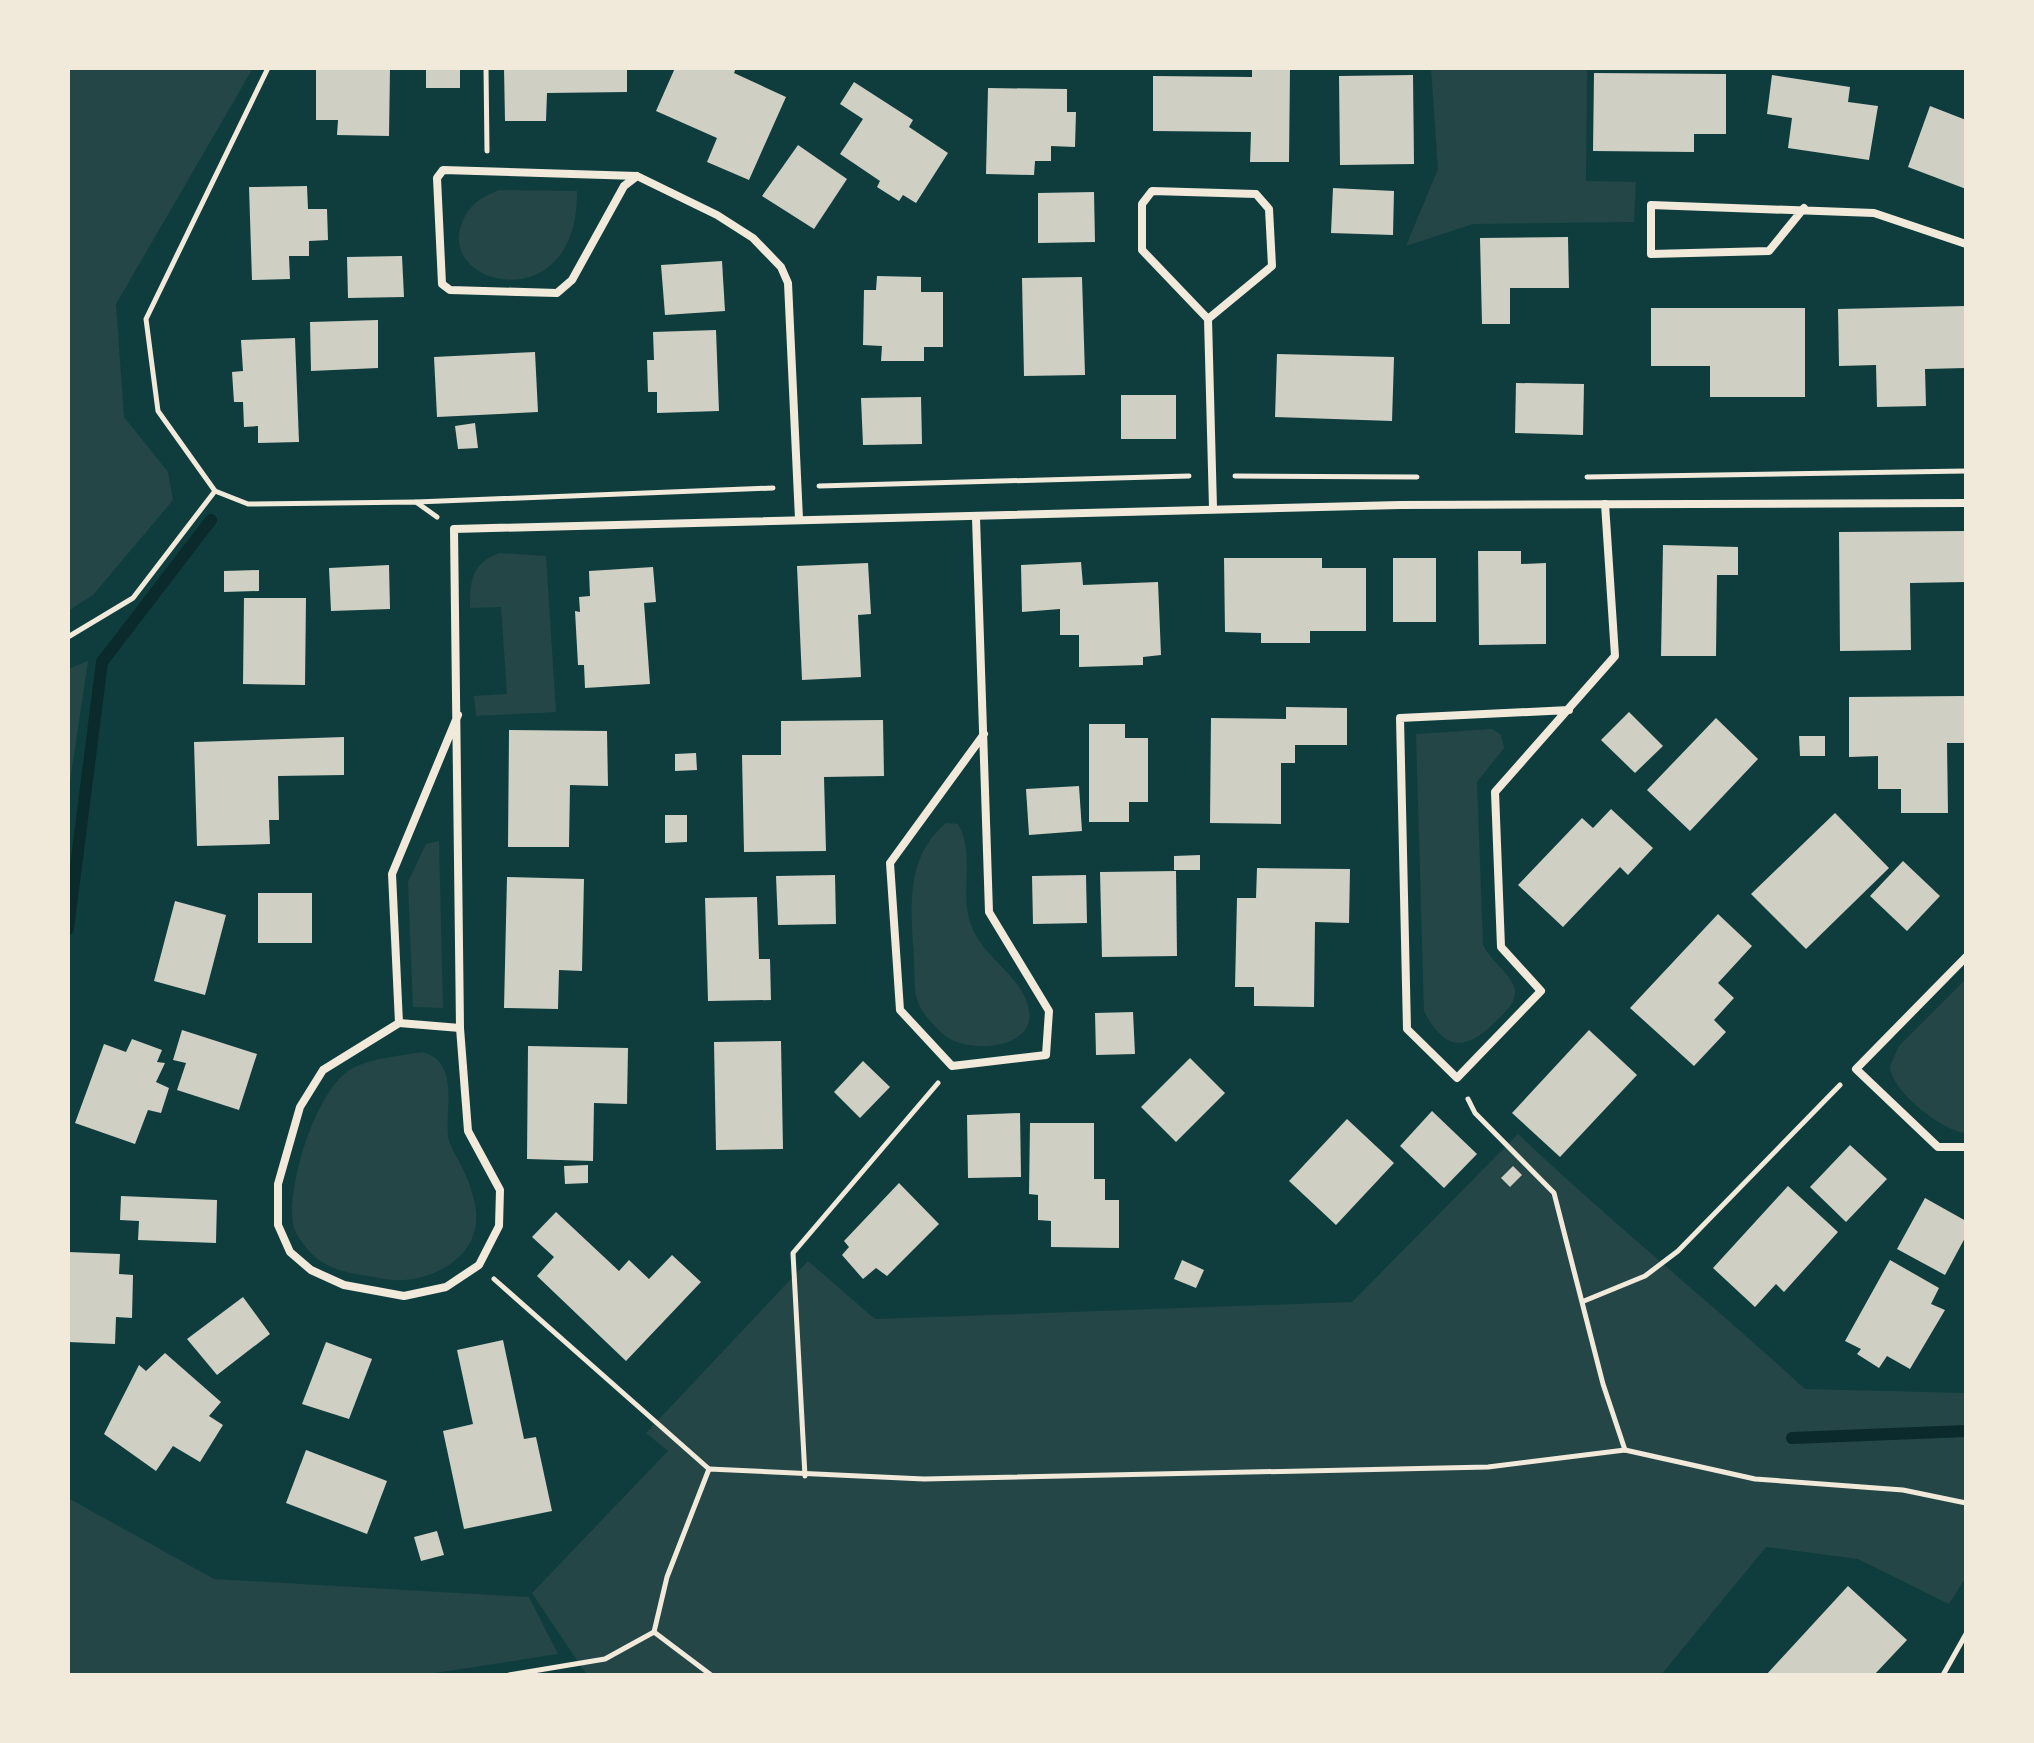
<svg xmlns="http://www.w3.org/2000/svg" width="2034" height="1743" viewBox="0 0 2034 1743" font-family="'Alegreya Sans',sans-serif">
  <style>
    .green { fill: #244646 }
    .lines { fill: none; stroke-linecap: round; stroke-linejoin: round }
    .stream { stroke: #0a2a2b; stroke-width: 12 }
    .building { fill: #cfcfc3 }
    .path { stroke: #f1e9da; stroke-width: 5 }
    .minor { stroke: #f1e9da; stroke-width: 8 }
  </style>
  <rect width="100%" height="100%" fill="#0f3d3e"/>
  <g class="green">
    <polygon points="68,68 253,68 116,304 124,417 168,472 173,500 93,595 68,611"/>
    <polygon points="1431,68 1587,68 1586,181 1636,182 1634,222 1473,224 1406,246 1438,169"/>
    <path d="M499,190L577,191C579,319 440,288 461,226C467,206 480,198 499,190Z"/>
    <path d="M499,553L546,556L556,712L476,716L474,696L507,694L501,607L470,608C470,581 471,564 499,553Z"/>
    <polygon points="88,661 68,795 68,669"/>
    <path d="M1492,729L1501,735L1504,748L1477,782L1483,944C1489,961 1513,974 1515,991C1516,1003 1504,1013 1495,1022C1465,1052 1445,1051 1424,1011L1416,734Z"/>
    <path d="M946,823L958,824C976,856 959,892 971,925C982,957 1023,976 1029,1010C1036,1050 967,1054 944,1035C935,1027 922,1014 918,1002C913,990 915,972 914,959C911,911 904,858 946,823Z"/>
    <polygon points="439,841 443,1008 413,1007 408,882 426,844"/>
    <path d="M1966,979V1133C1943,1132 1890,1090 1890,1066L1899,1046Z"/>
    <path d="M422,1052C460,1062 445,1106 448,1136C449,1145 456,1155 460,1163C479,1201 488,1238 449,1265C431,1277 406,1283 385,1279C359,1274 331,1273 312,1254C304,1246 295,1234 293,1224C287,1184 316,1090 351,1069C371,1058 400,1056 422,1052Z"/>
    <path d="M1518,1134C1611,1222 1710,1302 1805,1389L1966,1393V1577L1949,1604L1858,1559L1766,1547L1661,1675H587L532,1593L668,1451L646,1433L808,1261L875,1319L1352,1302Z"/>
    <polygon points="68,1498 214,1579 529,1597 558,1654 422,1675 68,1675"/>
  </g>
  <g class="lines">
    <g class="stream">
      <polyline points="68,929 102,662 211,520"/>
      <polyline points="1792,1438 1966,1431"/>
    </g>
  </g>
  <g class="building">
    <polygon points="316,68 390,68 389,136 337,135 338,120 316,120"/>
    <rect x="426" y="68" width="34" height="20"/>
    <polygon points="504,68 627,68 627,92 547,93 546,121 505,121"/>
    <polygon points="675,68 736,68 734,73 786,97 749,180 707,162 717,138 656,111"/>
    <polygon points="1252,68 1290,68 1289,162 1250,162 1251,132 1153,131 1153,76 1252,77"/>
    <polygon points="1594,73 1726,74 1726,134 1694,134 1694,152 1593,151"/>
    <polygon points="1413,75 1414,164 1340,165 1339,76"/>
    <polygon points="1772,75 1850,87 1848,102 1878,106 1869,160 1788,148 1792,118 1767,114"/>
    <polygon points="854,82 913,120 909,127 948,153 916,203 903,195 899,201 877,187 880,181 840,154 863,119 840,104"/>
    <polygon points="988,88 1067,89 1067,112 1076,112 1075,147 1051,146 1051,161 1035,161 1034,175 986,174"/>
    <polygon points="1930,106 1966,120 1966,189 1908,167"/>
    <polygon points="798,145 847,179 814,229 762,196"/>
    <polygon points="307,186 308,209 327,209 328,240 309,241 309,256 289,256 290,279 252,280 249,187"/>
    <polygon points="1333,188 1394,191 1393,235 1331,233"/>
    <polygon points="1094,192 1095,242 1038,243 1038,193"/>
    <polygon points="1568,237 1569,288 1510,288 1510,324 1482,324 1480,238"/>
    <polygon points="402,256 404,297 348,298 347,257"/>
    <polygon points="722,261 725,311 665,315 661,265"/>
    <polygon points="877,276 921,277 921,292 943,292 943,347 924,347 924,361 881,361 882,346 863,345 864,290 876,290"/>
    <polygon points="1082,277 1085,375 1024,376 1022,278"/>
    <polygon points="1966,306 1966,368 1925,369 1926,406 1877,407 1876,365 1839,366 1838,309"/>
    <polygon points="1651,308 1805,308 1805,397 1710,397 1710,366 1651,366"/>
    <polygon points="378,320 378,368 311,371 310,322"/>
    <polygon points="716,330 719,411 657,413 657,392 648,392 647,360 654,360 653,332"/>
    <polygon points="295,338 299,442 258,443 258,426 244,427 243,402 234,402 232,372 243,371 241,340"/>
    <polygon points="535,352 538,412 437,417 434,357"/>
    <polygon points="1277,354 1394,357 1392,421 1275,417"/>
    <polygon points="1516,383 1584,384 1583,435 1515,433"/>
    <rect x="1121" y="395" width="55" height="44"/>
    <polygon points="921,397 922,444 863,445 861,398"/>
    <polygon points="475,423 478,448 458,449 455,426"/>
    <polygon points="1966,531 1966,582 1910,583 1911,650 1840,651 1839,532"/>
    <polygon points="1663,545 1738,547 1738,575 1717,575 1716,656 1661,656"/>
    <polygon points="1478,551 1521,551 1521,564 1546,563 1546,644 1479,645"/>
    <polygon points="1224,558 1322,558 1322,568 1366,568 1366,631 1310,631 1310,643 1261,643 1261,633 1225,632"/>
    <rect x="1393" y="558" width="43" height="64"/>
    <polygon points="1081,562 1083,585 1158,582 1161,655 1143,657 1143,665 1079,667 1079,635 1060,635 1060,609 1022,612 1021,565"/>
    <polygon points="868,563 871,614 858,615 861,677 802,680 797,566"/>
    <polygon points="389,565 390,609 331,611 329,568"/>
    <polygon points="653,567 656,602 644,603 650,684 585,688 584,665 578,665 575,611 580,612 579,597 590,596 589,571"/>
    <polygon points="259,570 259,591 224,592 224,571"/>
    <polygon points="244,598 306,598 305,685 243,684"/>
    <polygon points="1966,696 1966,743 1947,743 1948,813 1901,813 1901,789 1878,789 1878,756 1849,757 1849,697"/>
    <polygon points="1286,707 1347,708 1347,745 1295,745 1295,763 1281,763 1281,824 1210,823 1211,718 1286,719"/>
    <polygon points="1629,712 1663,746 1635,773 1601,740"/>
    <polygon points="1716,718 1758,759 1690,831 1647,790"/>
    <polygon points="883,720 884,776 824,777 826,851 744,852 742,755 781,755 781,721"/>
    <polygon points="1089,724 1125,724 1125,738 1148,738 1148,802 1129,802 1129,822 1089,822"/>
    <polygon points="509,730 607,731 608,786 570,785 569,847 508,847"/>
    <polygon points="1799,736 1825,736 1825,756 1800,756"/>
    <polygon points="344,737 344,775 278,776 279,820 269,820 270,844 197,846 194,742"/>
    <polygon points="696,753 697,770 675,771 675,754"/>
    <polygon points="1079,786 1082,831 1029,835 1026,789"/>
    <polygon points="1611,809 1653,848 1628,875 1620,867 1563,927 1518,885 1582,818 1593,828"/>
    <polygon points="1835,813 1889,868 1806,949 1751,894"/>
    <polygon points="665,815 687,815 687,842 665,843"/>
    <polygon points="1200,855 1200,870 1174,870 1174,856"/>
    <polygon points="1903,861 1940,896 1907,931 1870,896"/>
    <polygon points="1257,868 1350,869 1349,923 1315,922 1314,1007 1254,1006 1254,987 1235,987 1237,898 1256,898"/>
    <polygon points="1176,871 1177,956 1102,957 1100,872"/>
    <polygon points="835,875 836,924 778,925 776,876"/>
    <polygon points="1086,875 1087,923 1033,924 1032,876"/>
    <polygon points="507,877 584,879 582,971 559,970 558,1009 504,1008"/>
    <rect x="258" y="893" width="54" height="50"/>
    <polygon points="757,897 759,959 770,959 771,1000 708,1001 705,898"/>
    <polygon points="175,901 226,915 205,995 154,981"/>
    <polygon points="1718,914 1752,946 1718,983 1734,998 1714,1020 1726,1032 1694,1066 1630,1008"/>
    <polygon points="1133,1012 1135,1054 1096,1055 1095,1013"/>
    <polygon points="182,1030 257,1054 239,1110 177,1090 186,1063 173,1060"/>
    <polygon points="1589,1030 1637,1075 1560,1157 1512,1113"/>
    <polygon points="132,1039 162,1050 157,1062 165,1063 156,1082 169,1088 161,1113 148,1110 135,1144 75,1123 104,1044 126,1052"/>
    <polygon points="781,1041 783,1149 716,1150 714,1042"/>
    <polygon points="528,1046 628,1048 627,1104 594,1103 593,1161 527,1159"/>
    <polygon points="1190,1058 1225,1093 1176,1142 1141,1107"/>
    <polygon points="863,1061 890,1087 860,1118 834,1092"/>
    <polygon points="1432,1111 1477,1154 1444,1188 1400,1146"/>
    <polygon points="1020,1113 1021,1177 968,1178 967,1115"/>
    <polygon points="1347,1119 1394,1163 1336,1225 1289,1181"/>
    <polygon points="1030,1123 1094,1123 1094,1179 1105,1179 1105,1200 1119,1200 1119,1248 1051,1247 1051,1221 1038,1220 1038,1195 1029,1194"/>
    <polygon points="1850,1145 1887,1179 1846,1222 1810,1187"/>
    <polygon points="588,1165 588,1183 565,1184 564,1166"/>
    <polygon points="1513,1166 1522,1175 1510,1187 1501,1178"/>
    <polygon points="899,1183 939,1224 887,1276 876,1268 863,1279 842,1255 849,1247 844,1241"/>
    <polygon points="1788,1186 1838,1232 1784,1292 1776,1284 1755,1307 1713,1268"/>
    <polygon points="121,1196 217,1200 216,1243 138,1240 139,1221 120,1220"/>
    <polygon points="1925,1198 1966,1221 1966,1236 1945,1275 1897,1249"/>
    <polygon points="556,1212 619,1271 629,1260 649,1279 672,1255 701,1282 626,1361 537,1276 554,1257 532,1237"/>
    <polygon points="68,1252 120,1254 119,1274 133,1275 132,1318 116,1317 115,1344 68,1342"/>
    <polygon points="1182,1260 1204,1270 1196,1288 1174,1279"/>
    <polygon points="1890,1260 1939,1288 1931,1304 1945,1310 1910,1369 1887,1356 1879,1368 1857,1354 1861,1349 1845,1341"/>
    <polygon points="243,1297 270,1334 217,1375 187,1339"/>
    <polygon points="503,1340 524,1439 536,1437 552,1511 464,1529 443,1431 473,1424 457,1350"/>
    <polygon points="326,1342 372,1359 349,1419 302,1404"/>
    <polygon points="165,1353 221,1402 209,1416 223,1425 200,1462 173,1446 156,1471 104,1434 139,1365 146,1371"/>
    <polygon points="306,1450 387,1481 367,1534 286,1503"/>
    <polygon points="437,1531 444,1555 421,1561 414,1537"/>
    <polygon points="1848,1586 1907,1640 1874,1675 1766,1675"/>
  </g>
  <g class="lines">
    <g class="path">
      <polyline points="268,68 146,319 158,411 215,491 248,504 416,502 437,517"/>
      <polyline points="486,68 487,151"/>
      <polyline points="1235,476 1417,477"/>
      <polyline points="1587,477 1966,471"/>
      <polyline points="819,486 1189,476"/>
      <polyline points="416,502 773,488"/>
      <polyline points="68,637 133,598 215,491"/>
      <polyline points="1468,1099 1475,1113 1554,1193 1603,1384 1625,1450"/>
      <polyline points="494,1279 709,1469"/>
      <polyline points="1584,1301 1645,1276 1678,1251 1840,1085"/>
      <polyline points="805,1476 793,1253 938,1083"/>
      <polyline points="654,1632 667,1577 709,1469 924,1479 1488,1467 1625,1450 1755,1479 1903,1490 1966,1503"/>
      <polyline points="509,1675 605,1659 654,1632 711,1675"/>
      <polyline points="1943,1675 1966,1634"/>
    </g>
    <g class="minor">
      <polyline points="637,176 624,186 572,280 557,293 450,290 442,284 437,178 443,170 637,176 717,215 753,238 781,267 788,283 799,519"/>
      <polyline points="1804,208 1769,251 1651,254 1651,205 1874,213 1966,244"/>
      <polyline points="1208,319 1272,266 1269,209 1256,194 1152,191 1142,204 1142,250 1208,319 1213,508"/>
      <polyline points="976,518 989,912 1049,1011 1046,1055 952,1066 900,1010 890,863 984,734"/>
      <polyline points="1569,710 1400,718 1407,1029 1457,1078 1541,991 1501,947 1495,792 1615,656 1605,504"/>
      <polyline points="458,715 392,874 399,1023 323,1070 300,1107 278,1184 278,1225 290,1252 311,1270 344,1285 404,1296 446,1287 479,1265 499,1226 500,1190 468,1131 460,1028 454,529 1400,505 1966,503"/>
      <polyline points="1966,957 1856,1069 1938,1147 1966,1147"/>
      <polyline points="399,1023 460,1028"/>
    </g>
  </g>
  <rect width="2034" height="1743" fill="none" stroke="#f1e9da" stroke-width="140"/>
</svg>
